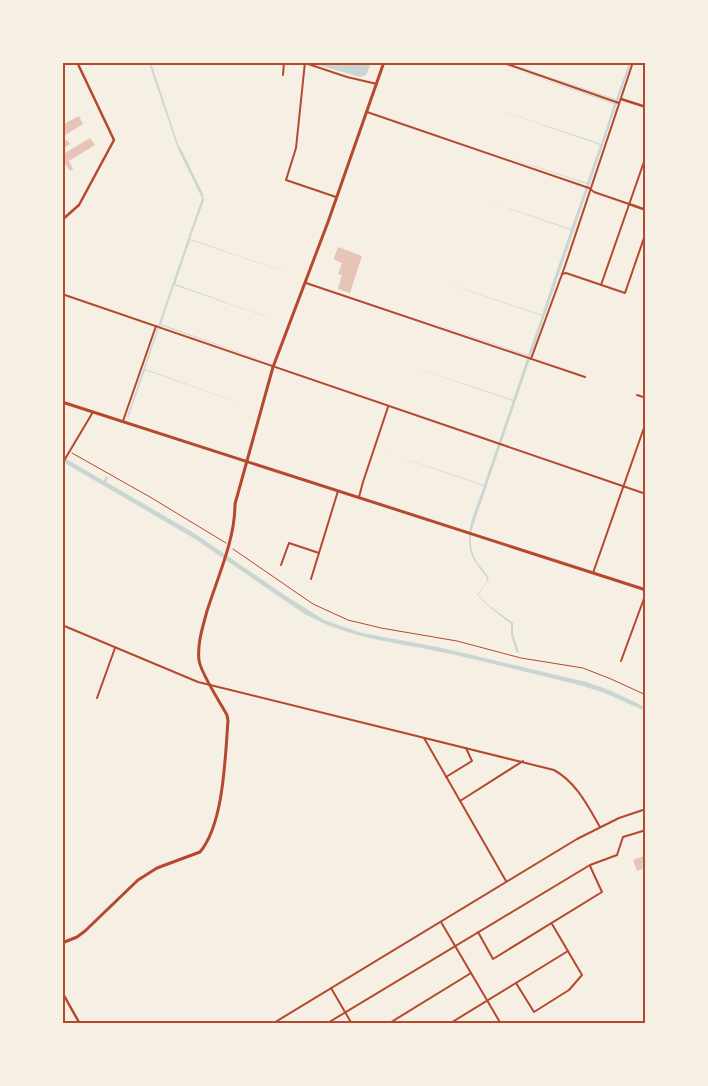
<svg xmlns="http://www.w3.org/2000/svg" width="708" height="1086" viewBox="0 0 708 1086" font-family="Ubuntu,sans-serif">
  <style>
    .water { fill: #c9d6d2 }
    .building { fill: #e6c5b7 }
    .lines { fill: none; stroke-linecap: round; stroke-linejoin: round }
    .path { stroke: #b5482f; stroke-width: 1 }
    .minor { stroke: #b5482f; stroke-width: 2 }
    .tertiary { stroke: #b5482f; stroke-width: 2.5 }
    .secondary { stroke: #b5482f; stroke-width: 3 }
    .primary { stroke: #b5482f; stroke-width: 3 }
    .neatline { fill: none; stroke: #b5482f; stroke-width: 2 }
  </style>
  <rect width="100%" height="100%" fill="#f6efe4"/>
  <g class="water">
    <polygon points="149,63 151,63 179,147 181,149 224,156 181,149 203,194 204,200 239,212 204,200 190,239 300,277 190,240 175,284 281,322 174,285 161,324 267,362 160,325 145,369 254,408 145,370 128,418 127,417 202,198 178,149"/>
    <polygon points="311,63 371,63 366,75 360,77"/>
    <path d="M508,63L616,99L629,63H631L472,529C469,542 471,554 479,565C483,570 487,574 489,579L478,595L487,604L513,623V635L519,652L517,653L511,635V624L487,605L477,595L486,583L487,578C483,571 477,566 473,558C462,534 476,509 484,486L376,449L484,485L499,441L391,404L499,441L513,401L405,364L513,400L528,356L420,319L528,355L542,316L434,279L542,315L557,270L451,234L557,270L571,230L463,193L571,229L587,184L480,148L587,183L600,145L492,107L601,144L614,104L507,67L615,103L616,100Z"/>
    <path d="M63,457L104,481L106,476L108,477L106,482L194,533L286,596L324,620L362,633L438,647L586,682L609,690L645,707V711L607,694L583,686C532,674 482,660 431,650C386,641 343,636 303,613L195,539L63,462Z"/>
  </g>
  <g class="building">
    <polygon points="79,116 83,124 62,137 62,125"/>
    <polygon points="90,138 95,145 69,161 73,169 70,171 65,164 62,165 62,143 67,140 70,144 63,149 65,153"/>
    <polygon points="338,247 362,256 350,293 338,289 342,275 338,274 342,263 335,260 334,258"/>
    <polygon points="646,855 646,861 642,863 644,868 637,871 633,860"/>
  </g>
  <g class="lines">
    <g class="path">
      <polyline points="72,453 150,497 226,543"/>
      <polyline points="233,549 313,604 348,620 381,628 457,641 521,658 583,668 611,679 646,695"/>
    </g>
    <g class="minor">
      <polyline points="305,62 296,148 286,180 336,197"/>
      <polyline points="501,62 619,103"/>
      <polyline points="305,63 347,77 377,84"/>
      <polyline points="283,75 284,62"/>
      <polyline points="367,112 589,188 594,192 629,204"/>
      <polyline points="562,274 566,273 625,293 646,232"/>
      <polyline points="306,283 585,377"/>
      <polyline points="601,285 646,156"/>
      <polyline points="62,294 646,494"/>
      <polyline points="531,359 565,266 633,62"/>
      <polyline points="637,395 646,398"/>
      <polyline points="123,421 156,326"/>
      <polyline points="62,464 93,412"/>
      <polyline points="359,497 363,482 388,407"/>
      <polyline points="281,565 289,543 319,553"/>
      <polyline points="593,573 646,422"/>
      <polyline points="311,579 338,491"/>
      <path d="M62,625L198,682L554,770C576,782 588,806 600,827"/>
      <polyline points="621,661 646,593"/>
      <polyline points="97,698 115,648"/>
      <polyline points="424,738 506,881"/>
      <polyline points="446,777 472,761 466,748"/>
      <polyline points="460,801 523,761"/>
      <polyline points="441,922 501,1024"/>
      <polyline points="478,932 493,959 602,892 590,866"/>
      <polyline points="516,983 534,1012 569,990 582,975 552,924"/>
      <polyline points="331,988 352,1024"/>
      <polyline points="272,1024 577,839 619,818 646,809"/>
      <polyline points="326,1024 590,865 617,855 623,837 646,830"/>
      <polyline points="388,1024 471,973"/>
      <polyline points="449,1024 568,951"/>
    </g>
    <g class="tertiary">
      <polyline points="621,99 646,107"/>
      <polyline points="629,204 646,210"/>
      <polyline points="62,220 79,205 114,140 77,62"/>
      <polyline points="62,992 80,1024"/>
    </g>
    <path class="secondary" d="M62,943L77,937L85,931L138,880L157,868L200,852C224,823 225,758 228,721L227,715C220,702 200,672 199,660C197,644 203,626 207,611C218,576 235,540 235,504L273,367L328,222L384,62"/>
    <path class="primary" d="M62,402C256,466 451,527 646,590"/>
  </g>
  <rect width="708" height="1086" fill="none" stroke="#f6efe4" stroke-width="128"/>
  <rect x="64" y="64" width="580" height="958" class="neatline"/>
</svg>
